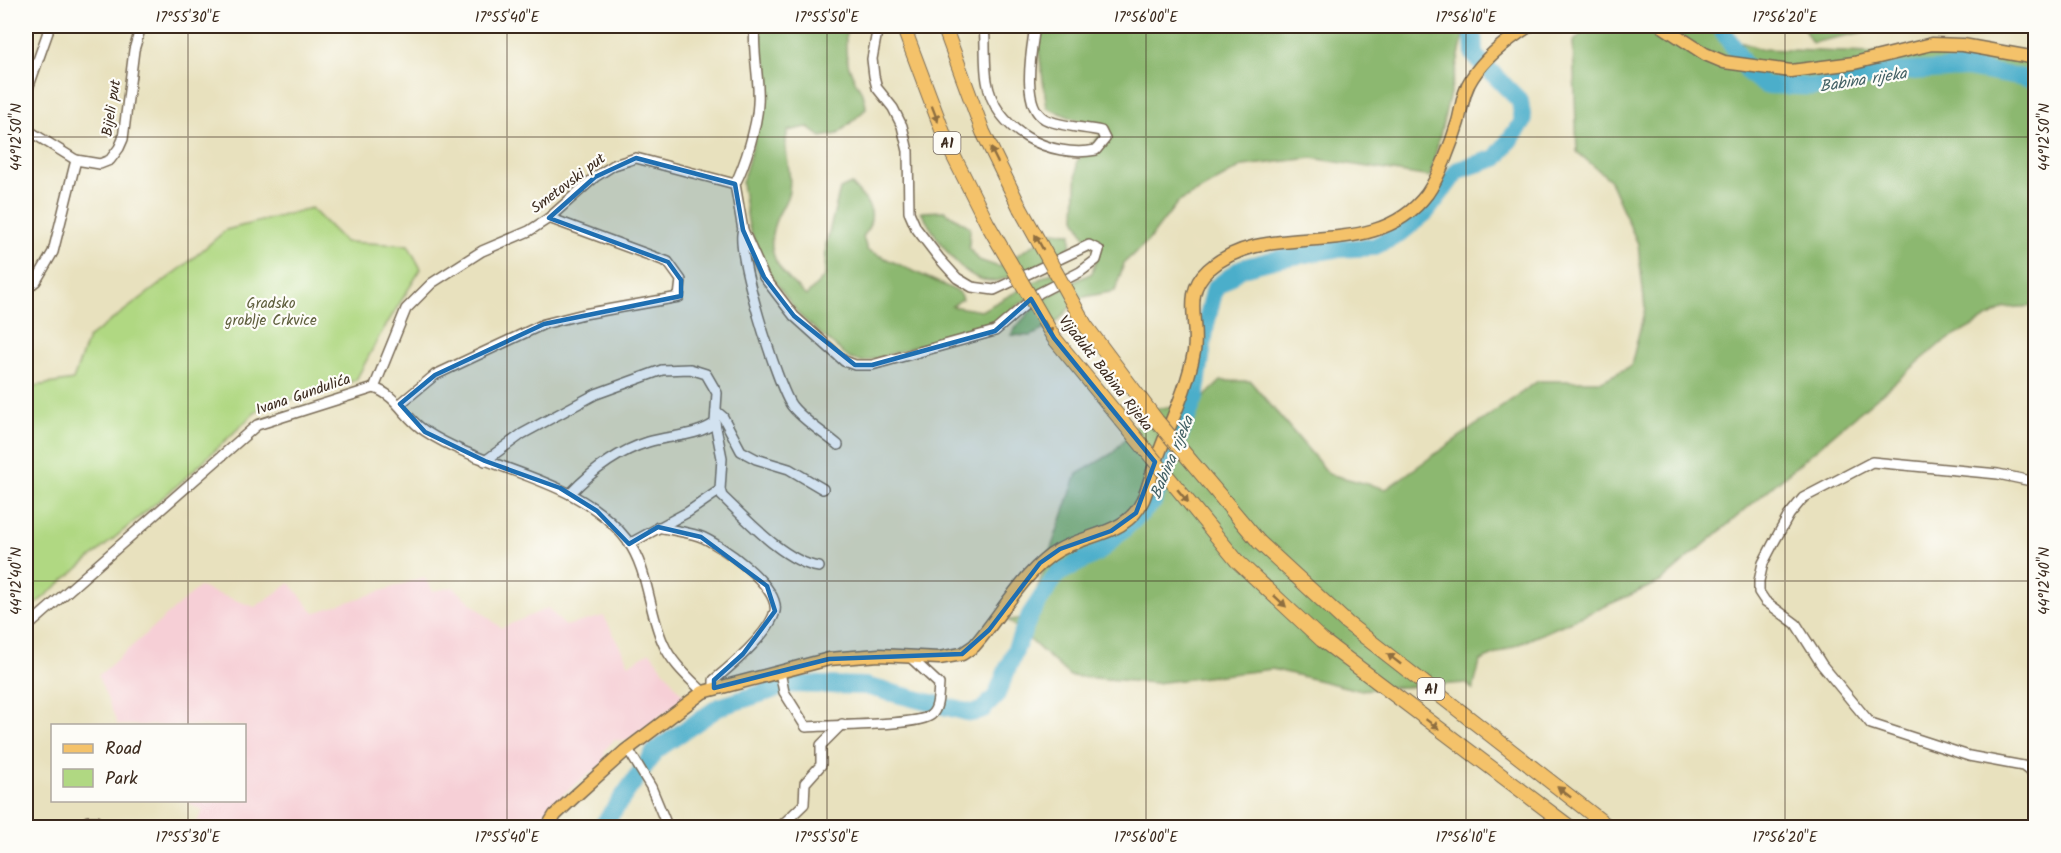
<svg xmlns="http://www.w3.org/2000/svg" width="2061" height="853" viewBox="0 0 2061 853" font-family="Kalam,sans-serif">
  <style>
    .built { fill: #f6cfd6 }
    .green { fill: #b0d882; stroke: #768150; stroke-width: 1.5 }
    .forest { fill: #8cb870; stroke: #647147; stroke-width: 1.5 }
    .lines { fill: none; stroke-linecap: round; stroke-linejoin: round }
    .river { stroke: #4baeca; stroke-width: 18 }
    .minor-casing { stroke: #786a56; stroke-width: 12 }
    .major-casing { stroke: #786a56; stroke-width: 15 }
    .highway-casing { stroke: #786a56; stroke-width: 16 }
    .minor { stroke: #fff; stroke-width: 9 }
    .major { stroke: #f4c26a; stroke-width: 12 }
    .highway { stroke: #f4c26a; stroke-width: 14 }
    .highway-bridge-casing { stroke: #786a56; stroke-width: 16; stroke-linecap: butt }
    .highway-bridge { stroke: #f4c26a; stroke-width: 14 }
    .oneway { fill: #8e6e40 }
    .marked { fill: #1f6fb2; fill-opacity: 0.2; stroke: #1f6fb2; stroke-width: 4.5; stroke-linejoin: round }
    .ticks { fill: none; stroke: #3b2a1e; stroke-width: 1.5; stroke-opacity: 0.45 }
    .labels { text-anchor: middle; stroke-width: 4.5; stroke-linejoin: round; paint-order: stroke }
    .shield { fill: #fdfcf7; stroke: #75695f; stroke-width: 1.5 }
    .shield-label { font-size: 14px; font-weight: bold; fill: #3b2a1e }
    .street-label { font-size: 15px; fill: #3b2a1e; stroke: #fdfcf7 }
    .park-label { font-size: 15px; fill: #5e5e3c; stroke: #fdfcf7 }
    .water-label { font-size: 16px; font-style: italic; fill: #415f63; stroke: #fdfcf7 }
    .neatline { fill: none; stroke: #3b2a1e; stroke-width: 2 }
    .ticks-label { font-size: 15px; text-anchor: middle; fill: #3b2a1e }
  </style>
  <rect width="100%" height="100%" fill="#fdfcf7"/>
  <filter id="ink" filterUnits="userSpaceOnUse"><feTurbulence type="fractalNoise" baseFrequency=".0167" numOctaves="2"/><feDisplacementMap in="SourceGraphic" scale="12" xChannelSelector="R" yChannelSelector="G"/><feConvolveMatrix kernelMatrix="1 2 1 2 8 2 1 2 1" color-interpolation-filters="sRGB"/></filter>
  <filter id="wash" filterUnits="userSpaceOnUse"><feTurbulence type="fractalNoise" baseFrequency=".008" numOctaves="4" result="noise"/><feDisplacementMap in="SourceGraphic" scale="24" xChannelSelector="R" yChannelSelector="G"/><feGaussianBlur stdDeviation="1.35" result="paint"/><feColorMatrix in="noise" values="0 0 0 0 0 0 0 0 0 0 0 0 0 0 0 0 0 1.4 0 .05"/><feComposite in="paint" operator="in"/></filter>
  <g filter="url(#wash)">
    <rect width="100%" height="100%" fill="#e8e1be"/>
    <polygon class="built" points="424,577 433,591 453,587 501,628 548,608 565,626 604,616 629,664 650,652 685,698 626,741 614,740 605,750 603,763 553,802 533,827 193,828 203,811 186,801 244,800 244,726 118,725 98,676 199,587 255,607 290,583 314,613"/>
    <polygon class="green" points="311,208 345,242 408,245 421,269 380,335 356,380 259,409 180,483 26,612 26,408 29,387 73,380 88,338 184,266 226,230"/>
    <g class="forest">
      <path d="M760,26H846C846,43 844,57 852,74C857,87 866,93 866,109L838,134L821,137L807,127L788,131C781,150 793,169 789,190C788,200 780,210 776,220C762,256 783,274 806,296L825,276L826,244L840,189L851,184C869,204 880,212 863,237L867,250L959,292L962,299L952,306L981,311L1047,275L1057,271L1062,277L1015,307L1001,323L985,325L864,362L850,359L800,316L765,268L749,227L742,183L764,106L759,51Z"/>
      <path d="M1031,26H1466L1430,177L1312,158L1243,166L1177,203L1148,241L1124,263L1115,291L1079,298L1056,323L1031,336L1011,335C1033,302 1056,290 1092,273L1099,250L1089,245L1075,218L1077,161L1104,131L1047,108L1037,38Z"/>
      <polygon points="1590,26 1695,26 1760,49 2035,59 2035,306 2005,308 1940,344 1660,582 1480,661 1473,690 1466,683 1358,690 1272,669 1156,683 1070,676 1008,620 1027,618 1077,474 1113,453 1149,410 1199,402 1221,381 1250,381 1329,474 1386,489 1538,381 1602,381 1631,366 1645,308 1638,244 1609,179 1577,152 1573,42"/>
      <polygon points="1802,26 1891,26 1812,43"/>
      <path d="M944,211L970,227L969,248L979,260L999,267L1053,232L1071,233V245L1064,253C1043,262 1022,274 1000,280C964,289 936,236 921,212Z"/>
    </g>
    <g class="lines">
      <g class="river">
        <polyline points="1720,26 1750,74 1765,85 1822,87 1894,72 1966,68 2036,80"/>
        <polyline points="601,828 656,750 719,707 791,684 865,686 971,713 981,711 996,696 1030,615 1057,574 1099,552 1153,502 1195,398 1206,324 1215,288 1242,268 1277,259 1336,249 1373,247 1398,235 1426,212 1458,170 1496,158 1523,122 1520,101 1474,55 1473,29 1476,26"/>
      </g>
    </g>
  </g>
  <g filter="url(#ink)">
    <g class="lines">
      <defs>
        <g id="minor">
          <path d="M984,26C986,44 984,63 987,81C994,130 1050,159 1096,150L1105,139L1101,131C1084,127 1061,127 1045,119C1020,106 1032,48 1035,26"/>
          <polyline points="26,94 48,32"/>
          <polyline points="26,129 76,160"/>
          <path d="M735,184C745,165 757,126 758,104C760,78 752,52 755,26"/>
          <path d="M743,230C734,247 778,388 792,406C804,421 824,433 838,445"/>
          <polyline points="26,289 36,281 53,252 76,160 100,164 110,160 119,148 123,139 134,50 141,26"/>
          <polyline points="374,388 406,309 432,283 482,251 529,231 549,218 595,177 614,165 636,158 735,184 743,230 764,277 794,316 844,361 855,365 872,365 995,331 1039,293 1080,272 1096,260 1099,250 1089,245 994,290 972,287 957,278 939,258 916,228 909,212 908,151 902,126 893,108 877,88 874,76 872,59 878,26"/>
          <polyline points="400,404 435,375 544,324 584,314 679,297 681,280 668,262 549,218"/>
          <polyline points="716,411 723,417 741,451 756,459 789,469 823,489"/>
          <path d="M485,461L522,434L596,394L662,370L690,369L706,374L717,393L715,423C695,437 671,435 648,442C619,451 591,472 570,494"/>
          <polyline points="2036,482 1998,474 1872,462 1803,498 1789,515 1774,542 1763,563 1759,581 1759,592 1765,601 1796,624 1822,665 1871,724 1969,756 2023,766 2036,776"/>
          <path d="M720,490L722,496C747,520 785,562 819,567"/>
          <path d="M658,527C672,530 686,532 699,536C719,543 780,586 775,611C770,633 731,666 714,680V688"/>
          <polyline points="629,544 688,512 720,490 722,458 715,423"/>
          <path d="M26,628L257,425L374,388C398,396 404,418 425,431C489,473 578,476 627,540C649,570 648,610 663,643C671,662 688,677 703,692"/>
          <path d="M780,672L784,692L806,727C827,725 919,726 931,715C939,708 938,694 939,684L910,657"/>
          <polyline points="628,749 651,787 668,828"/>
          <polyline points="78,828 88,821 97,821"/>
          <polyline points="779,828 804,804 805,783 821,765 821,745 842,724"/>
        </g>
        <g id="major">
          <polyline points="1662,26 1705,54 1724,62 1791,71 1854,63 1932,44 1963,45 2036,58"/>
          <path d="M547,828L555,815L573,798L625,751L703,692L829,659L879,655L939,658L962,654L974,646C1000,617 1025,569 1059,550C1088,533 1127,535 1143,500C1150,483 1154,465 1161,448C1173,417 1188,385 1194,352C1199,322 1182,294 1208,270C1268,215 1372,267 1427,194C1439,177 1452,142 1458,122C1462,107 1463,91 1472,78C1486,56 1507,40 1529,26"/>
        </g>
        <g id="highway">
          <polyline points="903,26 947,143 987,223"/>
          <polyline points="944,26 983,132 1020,208"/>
          <polyline points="1259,542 1347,623 1610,828"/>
          <polyline points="1237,561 1322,640 1571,828"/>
        </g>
      </defs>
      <use href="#minor" class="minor-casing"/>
      <use href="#major" class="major-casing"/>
      <use href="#highway" class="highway-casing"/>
      <use href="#minor" class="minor"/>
      <use href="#major" class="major"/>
      <use href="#highway" class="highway"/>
      <defs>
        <g id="highway-bridge">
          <polyline points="1020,208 1085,325 1157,421 1259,542"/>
          <polyline points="987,223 1054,338 1237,561"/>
        </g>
      </defs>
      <use href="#highway-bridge" class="highway-bridge-casing"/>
      <use href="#highway-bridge" class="highway-bridge"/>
    </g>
    <defs><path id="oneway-solid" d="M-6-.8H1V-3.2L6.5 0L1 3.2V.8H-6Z" transform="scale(1.5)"/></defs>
    <g class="oneway">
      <use href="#oneway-solid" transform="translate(935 114) rotate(69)"/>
      <use href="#oneway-solid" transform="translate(994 155) rotate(-116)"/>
      <use href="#oneway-solid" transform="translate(1039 242) rotate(-119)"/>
      <use href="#oneway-solid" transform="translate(1048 328) rotate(60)"/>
      <use href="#oneway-solid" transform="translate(1183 496) rotate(50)"/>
      <use href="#oneway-solid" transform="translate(1280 601) rotate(43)"/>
      <use href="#oneway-solid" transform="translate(1394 659) rotate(-142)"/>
      <use href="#oneway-solid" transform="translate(1432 724) rotate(37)"/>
      <use href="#oneway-solid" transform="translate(1564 792) rotate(-142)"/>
    </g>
  </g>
  <path class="marked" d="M636,158L735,184L743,230L764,277L794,316L855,365H872L995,331L1031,299L1054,338L1155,462L1136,513L1111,531L1060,549L1040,563L989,630L962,654L829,659L714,688V680L743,654L775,611L767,586L701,537L658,527L629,544L597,511L560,488L485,461L425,432L400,404L435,375L544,324L681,296V280L668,262L549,218L595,177Z"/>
  <path class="ticks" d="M188,26V726M507,26V828M827,26V828M1146,26V828M1466,26V828M1785,26V828M26,137H2036M26,581H2036M188,800V828"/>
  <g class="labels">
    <g class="shield">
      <rect x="933.5" y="132" width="27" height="22" rx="4.5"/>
      <rect x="1417.5" y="678" width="27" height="22" rx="4.5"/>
    </g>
    <g class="shield-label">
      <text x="947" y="148">A1</text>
      <text x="1431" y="694">A1</text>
    </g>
    <g class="street-label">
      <text transform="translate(111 108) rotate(-81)" y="5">Bijeli put</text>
      <text transform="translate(568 183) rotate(-37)" y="5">Smetovski put</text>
      <text transform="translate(1106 373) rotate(52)" y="5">Vijadukt Babina Rijeka</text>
      <text transform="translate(303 394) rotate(-19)" y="5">Ivana Gundulića</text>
    </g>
    <g class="park-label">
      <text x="271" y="308">Gradsko<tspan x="271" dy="17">groblje Crkvice</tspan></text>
    </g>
    <g class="water-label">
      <text transform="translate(1863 79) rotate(-9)" y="6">Babina rijeka</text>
      <text transform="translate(1171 457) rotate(-67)" y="6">Babina rijeka</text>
    </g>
  </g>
  <rect width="2061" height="853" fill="none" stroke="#fdfcf7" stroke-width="66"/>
  <rect x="51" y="724" width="195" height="78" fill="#fdfcf7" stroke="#afa8a0" stroke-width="1.5"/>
  <rect x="63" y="744" width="30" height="9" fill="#f4c26a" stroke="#afa8a0" stroke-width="1.5"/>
  <text x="105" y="754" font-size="18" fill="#3b2a1e">Road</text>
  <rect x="63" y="769" width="30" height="18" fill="#b0d882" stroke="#afa8a0" stroke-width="1.5"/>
  <text x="105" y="784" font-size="18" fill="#3b2a1e">Park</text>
  <rect x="33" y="33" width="1995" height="787" class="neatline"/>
  <g class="ticks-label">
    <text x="188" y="22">17°55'30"E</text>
    <text x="507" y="22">17°55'40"E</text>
    <text x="827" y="22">17°55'50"E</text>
    <text x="1146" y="22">17°56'00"E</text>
    <text x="1466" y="22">17°56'10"E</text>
    <text x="1785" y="22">17°56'20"E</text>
    <text transform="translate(16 137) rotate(-90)" y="5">44°12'50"N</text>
    <text transform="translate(2044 137) rotate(-90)" y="5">44°12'50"N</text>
    <text transform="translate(16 581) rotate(-90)" y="5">44°12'40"N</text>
    <text transform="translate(2044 581) rotate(-90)" y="5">44°12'40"N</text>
    <text x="188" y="842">17°55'30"E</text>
    <text x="507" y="842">17°55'40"E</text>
    <text x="827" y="842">17°55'50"E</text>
    <text x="1146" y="842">17°56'00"E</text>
    <text x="1466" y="842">17°56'10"E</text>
    <text x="1785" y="842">17°56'20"E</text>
  </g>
</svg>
